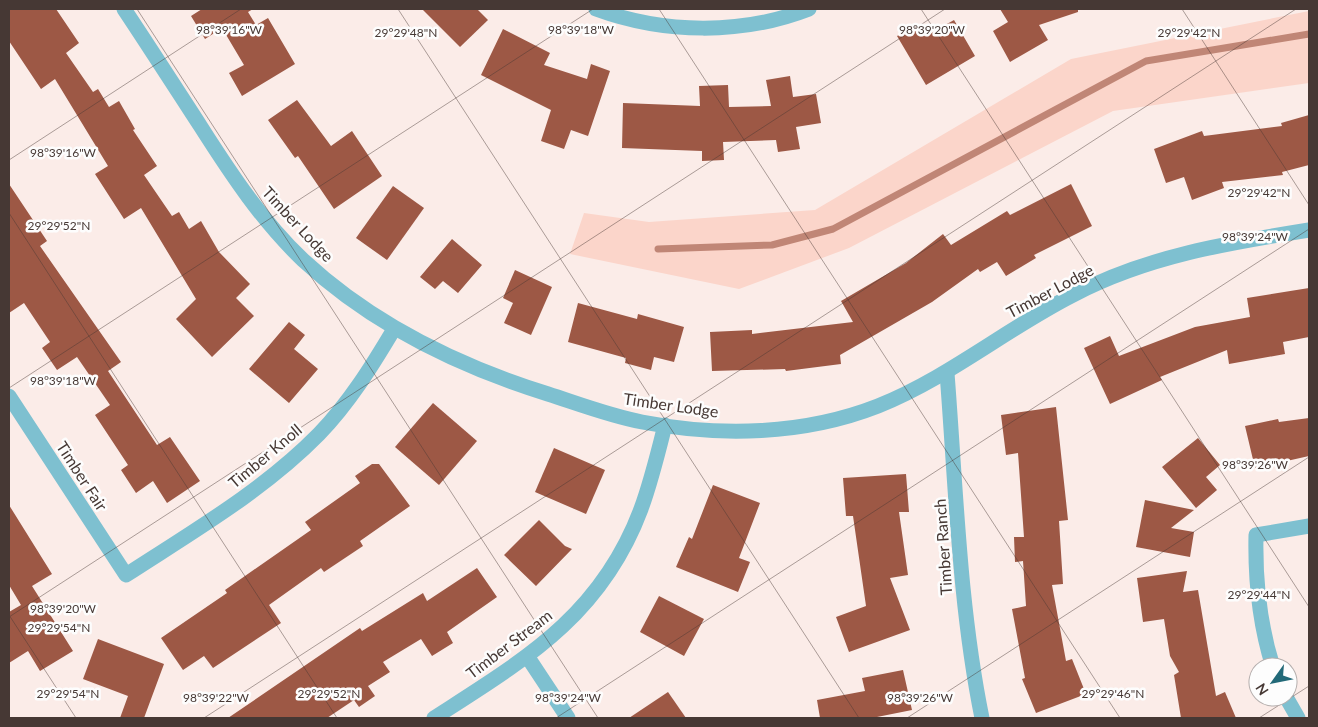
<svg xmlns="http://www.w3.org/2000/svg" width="1318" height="727" viewBox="0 0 1318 727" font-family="Lato,sans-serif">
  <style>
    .green { fill: #fbd5ca }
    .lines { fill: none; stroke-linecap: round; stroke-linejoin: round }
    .stream { stroke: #c08676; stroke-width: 7 }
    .building { fill: #9d5845 }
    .minor { stroke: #7ec0d0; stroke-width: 15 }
    .ticks { fill: none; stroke: #463834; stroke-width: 1; stroke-opacity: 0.45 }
    .labels { text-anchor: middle; stroke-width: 5; stroke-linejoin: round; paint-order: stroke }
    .street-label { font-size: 16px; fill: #463834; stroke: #fdfdfd }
    .ticks-label { font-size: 12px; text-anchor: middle; fill: #463834; stroke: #fdfdfd; stroke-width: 5; stroke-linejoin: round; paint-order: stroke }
  </style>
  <rect width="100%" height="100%" fill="#fbece8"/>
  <polygon class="green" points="1309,11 1309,83 1113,111 849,248 739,289 570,254 584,213 649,222 815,210 1071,59"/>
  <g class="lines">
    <polyline class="stream" points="658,249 772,245 833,229 1146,61 1309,34"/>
  </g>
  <g class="building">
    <polygon points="9,9 56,9 79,43 66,53 93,92 98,89 109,107 119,101 135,129 133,130 157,166 144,175 172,216 179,212 189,229 201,221 219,252 250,284 236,298 254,316 212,357 176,319 196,299 141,208 124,219 95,174 108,166 55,79 41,89 9,41"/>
    <polygon points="202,9 253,9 248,12 256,25 268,18 295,64 242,96 229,73 244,65 222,28 205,39 191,16"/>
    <polygon points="422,9 477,9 488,20 460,47"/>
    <polygon points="1000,9 1078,9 1078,12 1039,25 1048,40 1010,62 993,31 1008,22"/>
    <polygon points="954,20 975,56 926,85 897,36 919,24 926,36"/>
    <polygon points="503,29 550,53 544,65 587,79 591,64 610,71 588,136 571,130 564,149 541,141 551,110 481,75"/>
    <polygon points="790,76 793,97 816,94 821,123 796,127 800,149 778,152 776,140 723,142 724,160 702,161 702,151 622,148 623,103 700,106 699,86 728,85 729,107 771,106 766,80"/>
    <polygon points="297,100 331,146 352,131 382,176 334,209 298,156 295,158 268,120"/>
    <polygon points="1309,115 1309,165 1282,172 1283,175 1222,182 1224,188 1192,200 1184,177 1166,183 1154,149 1202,131 1204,136 1282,126 1281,123"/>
    <polygon points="9,184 47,241 40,246 121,362 108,371 157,445 170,437 200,481 167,503 153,481 136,493 121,470 128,465 95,415 110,405 77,357 57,370 42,348 50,342 24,303 9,313"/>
    <polygon points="1071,184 1092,226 1034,255 1036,258 1006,276 997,262 980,272 978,269 932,302 840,355 841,364 786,371 785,369 712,371 710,332 752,330 752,334 853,322 841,301 906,263 943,234 951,245 1007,211 1010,215"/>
    <polygon points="393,186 424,208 387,260 356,238"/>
    <polygon points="452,239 482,265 458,293 443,281 435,289 420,277"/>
    <polygon points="515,270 552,287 531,335 504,323 513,303 503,298"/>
    <polygon points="1309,288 1309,337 1283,342 1285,354 1229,364 1227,350 1160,377 1162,380 1110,404 1084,348 1110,336 1119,356 1195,327 1250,317 1247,298"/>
    <polygon points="578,303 637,319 638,314 684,327 674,362 654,357 651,370 625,363 626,358 568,342"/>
    <polygon points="289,322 305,335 294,349 318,369 289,403 249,369"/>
    <polygon points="433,403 477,441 439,485 395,447"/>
    <polygon points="1056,407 1068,520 1059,521 1063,584 1052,585 1066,661 1072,659 1086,694 1036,713 1022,679 1025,678 1012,609 1026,606 1023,561 1015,562 1014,537 1024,537 1018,453 1006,455 1001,415"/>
    <polygon points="1309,418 1309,456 1255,468 1245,426 1278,419 1279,422"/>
    <polygon points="1198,438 1220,465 1206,477 1217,490 1196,508 1162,467"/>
    <polygon points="554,448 605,470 586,514 535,492"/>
    <polygon points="372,464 379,464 410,506 360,541 363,546 324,572 321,568 269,605 281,623 213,668 204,656 183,670 161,638 227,593 225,590 311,530 305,522 360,483 355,476"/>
    <polygon points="906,474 909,512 899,512 908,575 890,578 910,630 849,652 836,617 866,606 853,516 846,516 843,478"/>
    <polygon points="713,485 760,503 739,558 750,562 738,592 676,567 689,537 692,539"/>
    <polygon points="1145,500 1194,510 1171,528 1194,532 1190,557 1136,547"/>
    <polygon points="9,505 52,574 32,586 73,651 40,671 28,651 9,663 9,612 21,605 9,585"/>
    <polygon points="539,520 565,546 572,549 536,586 504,555"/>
    <polygon points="477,568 497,597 447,632 453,643 432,656 421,639 383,662 390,672 368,686 375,696 359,707 354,700 327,718 228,718 360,628 362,631 423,593 427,601"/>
    <polygon points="1187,571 1183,592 1198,590 1216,696 1225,692 1236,718 1181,718 1174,675 1179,672 1170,656 1164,619 1143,622 1137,578"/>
    <polygon points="659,596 704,619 684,656 640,632"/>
    <polygon points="98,639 164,664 144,718 120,718 128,696 83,679"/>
    <polygon points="903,670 912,710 872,718 820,718 817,700 865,691 862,678"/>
    <polygon points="668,692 686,718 629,718"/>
  </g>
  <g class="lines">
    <g class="minor">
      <path d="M124,9C150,48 175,87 201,127C231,174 262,221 303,260C373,325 458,366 548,394C579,404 610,416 642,422C720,437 804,435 878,406C948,378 1006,329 1073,295C1147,256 1228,243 1309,230"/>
      <path d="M596,9C664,34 742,35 809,9"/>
      <path d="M947,373C956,488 959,605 982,718"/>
      <path d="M9,396L126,575C192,532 263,491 319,434C349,403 372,366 394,329"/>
      <polyline points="527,656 568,718"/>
      <path d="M1273,667C1259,623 1255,581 1256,535L1309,526"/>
      <polyline points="1286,697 1298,718"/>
      <path d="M434,718C524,660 601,616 641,509C651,482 658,453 665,425"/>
    </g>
  </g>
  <path class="ticks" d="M137,9L598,718M398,9L859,718M659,9L1120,718M921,9L1309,607M1182,9L1309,205M9,160L241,9M9,213L337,718M9,388L593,9M9,615L76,718M9,617L945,9M204,718L1296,9M556,718L1309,229M907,718L1309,457M1259,718L1309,686"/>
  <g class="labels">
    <g class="street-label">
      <text transform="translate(298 224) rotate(47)" y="6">Timber Lodge</text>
      <text transform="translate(1050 291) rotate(-28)" y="6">Timber Lodge</text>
      <text transform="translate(671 405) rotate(8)" y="6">Timber Lodge</text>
      <text transform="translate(265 456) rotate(-40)" y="6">Timber Knoll</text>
      <text transform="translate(82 476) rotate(57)" y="6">Timber Fair</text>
      <text transform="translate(943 547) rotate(-94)" y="6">Timber Ranch</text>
      <text transform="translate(509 644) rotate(-37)" y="6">Timber Stream</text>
    </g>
  </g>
  <g class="ticks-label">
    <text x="229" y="34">98°39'16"W</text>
    <text x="581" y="34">98°39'18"W</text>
    <text x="932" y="34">98°39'20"W</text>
    <text x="406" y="37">29°29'48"N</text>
    <text x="1189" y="37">29°29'42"N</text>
    <text x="63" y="157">98°39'16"W</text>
    <text x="1259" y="197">29°29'42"N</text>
    <text x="59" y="230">29°29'52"N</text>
    <text x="1255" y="241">98°39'24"W</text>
    <text x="63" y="385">98°39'18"W</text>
    <text x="1255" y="469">98°39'26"W</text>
    <text x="1259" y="599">29°29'44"N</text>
    <text x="63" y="613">98°39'20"W</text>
    <text x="59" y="632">29°29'54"N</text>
    <text x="68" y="698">29°29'54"N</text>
    <text x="329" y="698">29°29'52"N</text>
    <text x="1113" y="698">29°29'46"N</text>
    <text x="216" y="702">98°39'22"W</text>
    <text x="568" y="702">98°39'24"W</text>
    <text x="920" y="702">98°39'26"W</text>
  </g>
  <rect width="1318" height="727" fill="none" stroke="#463834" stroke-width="20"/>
  <g transform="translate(1273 682) rotate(237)"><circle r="24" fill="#fdfdfd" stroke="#b4aead"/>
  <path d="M0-4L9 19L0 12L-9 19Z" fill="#226978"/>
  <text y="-8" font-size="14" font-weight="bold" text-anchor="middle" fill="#463834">N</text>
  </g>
</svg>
